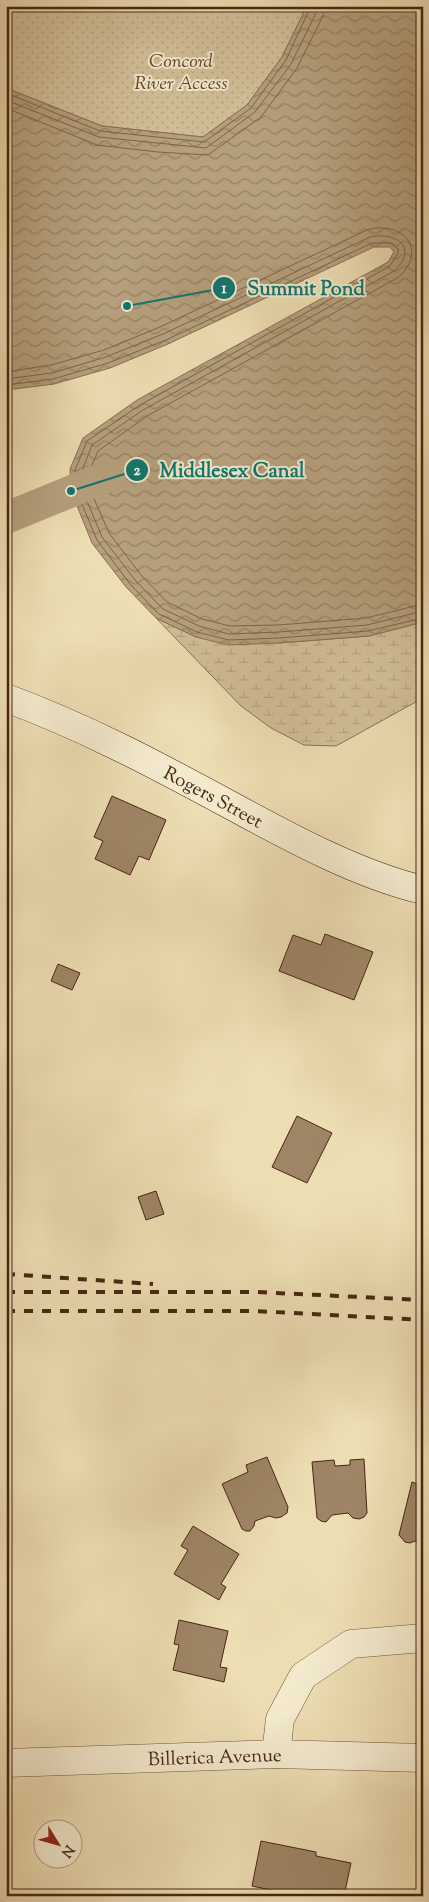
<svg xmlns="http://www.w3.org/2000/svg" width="429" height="1902" viewBox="0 0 429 1902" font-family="'Sorts Mill Goudy',serif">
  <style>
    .green { fill: url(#green-dots); stroke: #8c7254 }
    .wetland { fill: url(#wetland-marsh); stroke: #8c7254 }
    .water { fill: url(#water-waves); stroke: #896f52 }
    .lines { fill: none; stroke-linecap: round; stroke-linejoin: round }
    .shore { stroke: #7e6247; stroke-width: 1 }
    .canal { stroke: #b59f7c; stroke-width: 32 }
    .building { fill: #9e8565; stroke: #482612 }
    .street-casing { stroke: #71543a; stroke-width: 29 }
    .secondary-casing { stroke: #482612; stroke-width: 29 }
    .street { stroke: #f3e9cd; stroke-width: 28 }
    .secondary { stroke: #f3e9cd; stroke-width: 28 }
    .rail { stroke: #482612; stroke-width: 4; stroke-dasharray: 9 9; stroke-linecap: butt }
    .labels { text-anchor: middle; stroke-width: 4; stroke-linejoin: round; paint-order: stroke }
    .park-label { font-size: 19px; font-style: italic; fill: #63442d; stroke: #f3e9cd }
    .street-label { font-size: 19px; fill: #482612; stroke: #f3e9cd }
    .leader { fill: none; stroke: #0f766e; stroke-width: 2 }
    .callout-dot { fill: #0f766e; stroke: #f3e9cd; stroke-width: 2 }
    .mark-label { font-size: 15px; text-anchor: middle; font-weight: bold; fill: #fff }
    .callout-label { font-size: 20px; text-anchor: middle; font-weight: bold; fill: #0f766e; stroke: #f3e9cd; stroke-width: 4; stroke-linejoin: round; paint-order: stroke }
  </style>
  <defs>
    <pattern id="green-dots" width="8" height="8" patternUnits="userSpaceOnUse" patternTransform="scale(1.25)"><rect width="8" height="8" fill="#d1be97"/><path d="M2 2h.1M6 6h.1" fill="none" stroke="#b5a381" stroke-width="1.8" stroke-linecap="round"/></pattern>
    <pattern id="wetland-marsh" width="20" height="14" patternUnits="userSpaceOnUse" patternTransform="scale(1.25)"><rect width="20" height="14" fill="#d1be97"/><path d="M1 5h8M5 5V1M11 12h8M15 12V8" fill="none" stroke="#b5a381"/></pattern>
    <pattern id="water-waves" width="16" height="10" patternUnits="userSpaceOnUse" patternTransform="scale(1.25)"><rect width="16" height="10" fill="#b59f7c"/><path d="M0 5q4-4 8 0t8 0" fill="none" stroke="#958164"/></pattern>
  </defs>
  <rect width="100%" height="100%" fill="#edddb2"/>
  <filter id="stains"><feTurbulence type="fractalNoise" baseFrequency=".004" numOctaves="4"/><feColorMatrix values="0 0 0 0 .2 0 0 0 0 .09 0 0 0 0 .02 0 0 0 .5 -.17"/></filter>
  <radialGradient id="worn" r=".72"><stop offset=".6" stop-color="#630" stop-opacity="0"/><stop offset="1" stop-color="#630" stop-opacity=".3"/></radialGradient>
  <polygon class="green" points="6,6 307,6 282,57 247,105 203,137 102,126 6,88"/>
  <polygon class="wetland" points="156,618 196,637 279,643 369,636 423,622 423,698 336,746 304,745 271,728 241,706"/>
  <polygon class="water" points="307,6 423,6 423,622 369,636 279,643 228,645 196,637 156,618 126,587 92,543 71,491 70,469 83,438 137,400 388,262 394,252 390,247 374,247 168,344 110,368 54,384 6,390 6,88 102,126 203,137 247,105 282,57"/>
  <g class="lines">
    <g class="shore">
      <polyline points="6,93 100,131 204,142 251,108 286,60 311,6"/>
      <polyline points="6,100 99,137 206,148 255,112 291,64 316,13 317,6"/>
      <polyline points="6,108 97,145 158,152 208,155 261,117 297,68 323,16 325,6"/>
      <path d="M6,372L51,365L104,350L160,327L367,230C401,220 429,248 399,277L147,416L98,451L89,472V487L109,533L141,575L167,602L202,619L230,626L278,625L366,618L423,604"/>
      <path d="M6,379L52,373L106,357L163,334L370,237C397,231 419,249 394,271L143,410L92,445L82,471V489L102,537L135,580L163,609L199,626L229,634L279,632L367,625L423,611"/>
      <polyline points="6,385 53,379 108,363 166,340 372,243 392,243 398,249 398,253 390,266 140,405 87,441 75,470 76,490 97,540 130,584 159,614 197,632 229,640 279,638 368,631 423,618"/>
    </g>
    <polyline class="canal" points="6,518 111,475"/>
  </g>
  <g class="building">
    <polygon points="112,796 166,820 149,860 139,856 130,875 95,859 103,841 94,837"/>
    <polygon points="325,934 373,952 354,1000 279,971 293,935 321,945"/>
    <polygon points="58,964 80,973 72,990 51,981"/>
    <polygon points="297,1116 332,1133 307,1183 272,1167"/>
    <polygon points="156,1191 164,1214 146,1220 138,1197"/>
    <polygon points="267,1457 288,1507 287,1513 281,1517 276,1518 269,1516 255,1521 254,1526 250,1531 246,1531 242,1529 222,1484 248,1472 246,1465"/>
    <polygon points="364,1459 367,1513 364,1517 359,1519 353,1518 348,1513 332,1515 326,1522 321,1521 317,1518 312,1462 334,1460 335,1466 350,1465 350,1460"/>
    <polygon points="412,1482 423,1486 423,1544 415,1541 410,1543 405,1542 399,1535"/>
    <polygon points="193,1526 239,1554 221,1584 226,1587 219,1600 174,1574 188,1550 181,1546"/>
    <polygon points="179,1620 228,1631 220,1667 227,1668 224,1682 173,1670 179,1645 174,1644"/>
    <polygon points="261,1841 316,1852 316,1856 351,1863 344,1896 299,1896 252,1886"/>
  </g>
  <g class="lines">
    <defs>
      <g id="street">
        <polyline points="276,1754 280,1719 303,1676 351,1644 423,1638"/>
        <path id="s1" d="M6,1763L276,1754L423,1758"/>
      </g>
      <g id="secondary">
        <path id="s2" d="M6,698C85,727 158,766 232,806C289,837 359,875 423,890"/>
      </g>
    </defs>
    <use href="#street" class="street-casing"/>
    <use href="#secondary" class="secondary-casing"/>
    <use href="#street" class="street"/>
    <use href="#secondary" class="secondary"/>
    <g class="rail">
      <polyline points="6,1274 153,1284"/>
      <polyline points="6,1292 256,1292 423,1300"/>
      <polyline points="6,1311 255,1311 423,1320"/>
    </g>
  </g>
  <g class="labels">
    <g class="park-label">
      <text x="181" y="67">Concord<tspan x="181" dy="22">River Access</tspan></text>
    </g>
    <g class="street-label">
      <text dy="7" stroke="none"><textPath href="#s2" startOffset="230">Rogers Street</textPath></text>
      <text dy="7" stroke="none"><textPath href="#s1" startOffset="209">Billerica Avenue</textPath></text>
    </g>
  </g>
  <path class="leader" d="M127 306L224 288M71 491L137 470"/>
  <g class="callout-dot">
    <circle cx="127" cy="306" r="5"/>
    <circle cx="71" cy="491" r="5"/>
    <circle cx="224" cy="288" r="12"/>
    <circle cx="137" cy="470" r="12"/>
  </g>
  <g class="mark-label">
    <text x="224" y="293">1</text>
    <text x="137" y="475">2</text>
  </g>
  <g class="callout-label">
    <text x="306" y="295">Summit Pond</text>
    <text x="232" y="477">Middlesex Canal</text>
  </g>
  <rect width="429" height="1902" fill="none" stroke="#edddb2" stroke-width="25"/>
  <rect x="8" y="8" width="414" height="1887" fill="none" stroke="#482612" stroke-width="2.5"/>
  <rect x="12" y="12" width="404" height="1877" fill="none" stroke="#482612"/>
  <g transform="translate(58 1844) rotate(127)"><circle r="24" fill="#f3e9cd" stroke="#af9b82"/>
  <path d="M0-4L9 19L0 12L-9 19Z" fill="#8f2418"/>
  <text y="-8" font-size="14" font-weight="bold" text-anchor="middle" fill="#482612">N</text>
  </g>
  <rect width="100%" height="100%" filter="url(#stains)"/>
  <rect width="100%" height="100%" fill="url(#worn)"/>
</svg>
